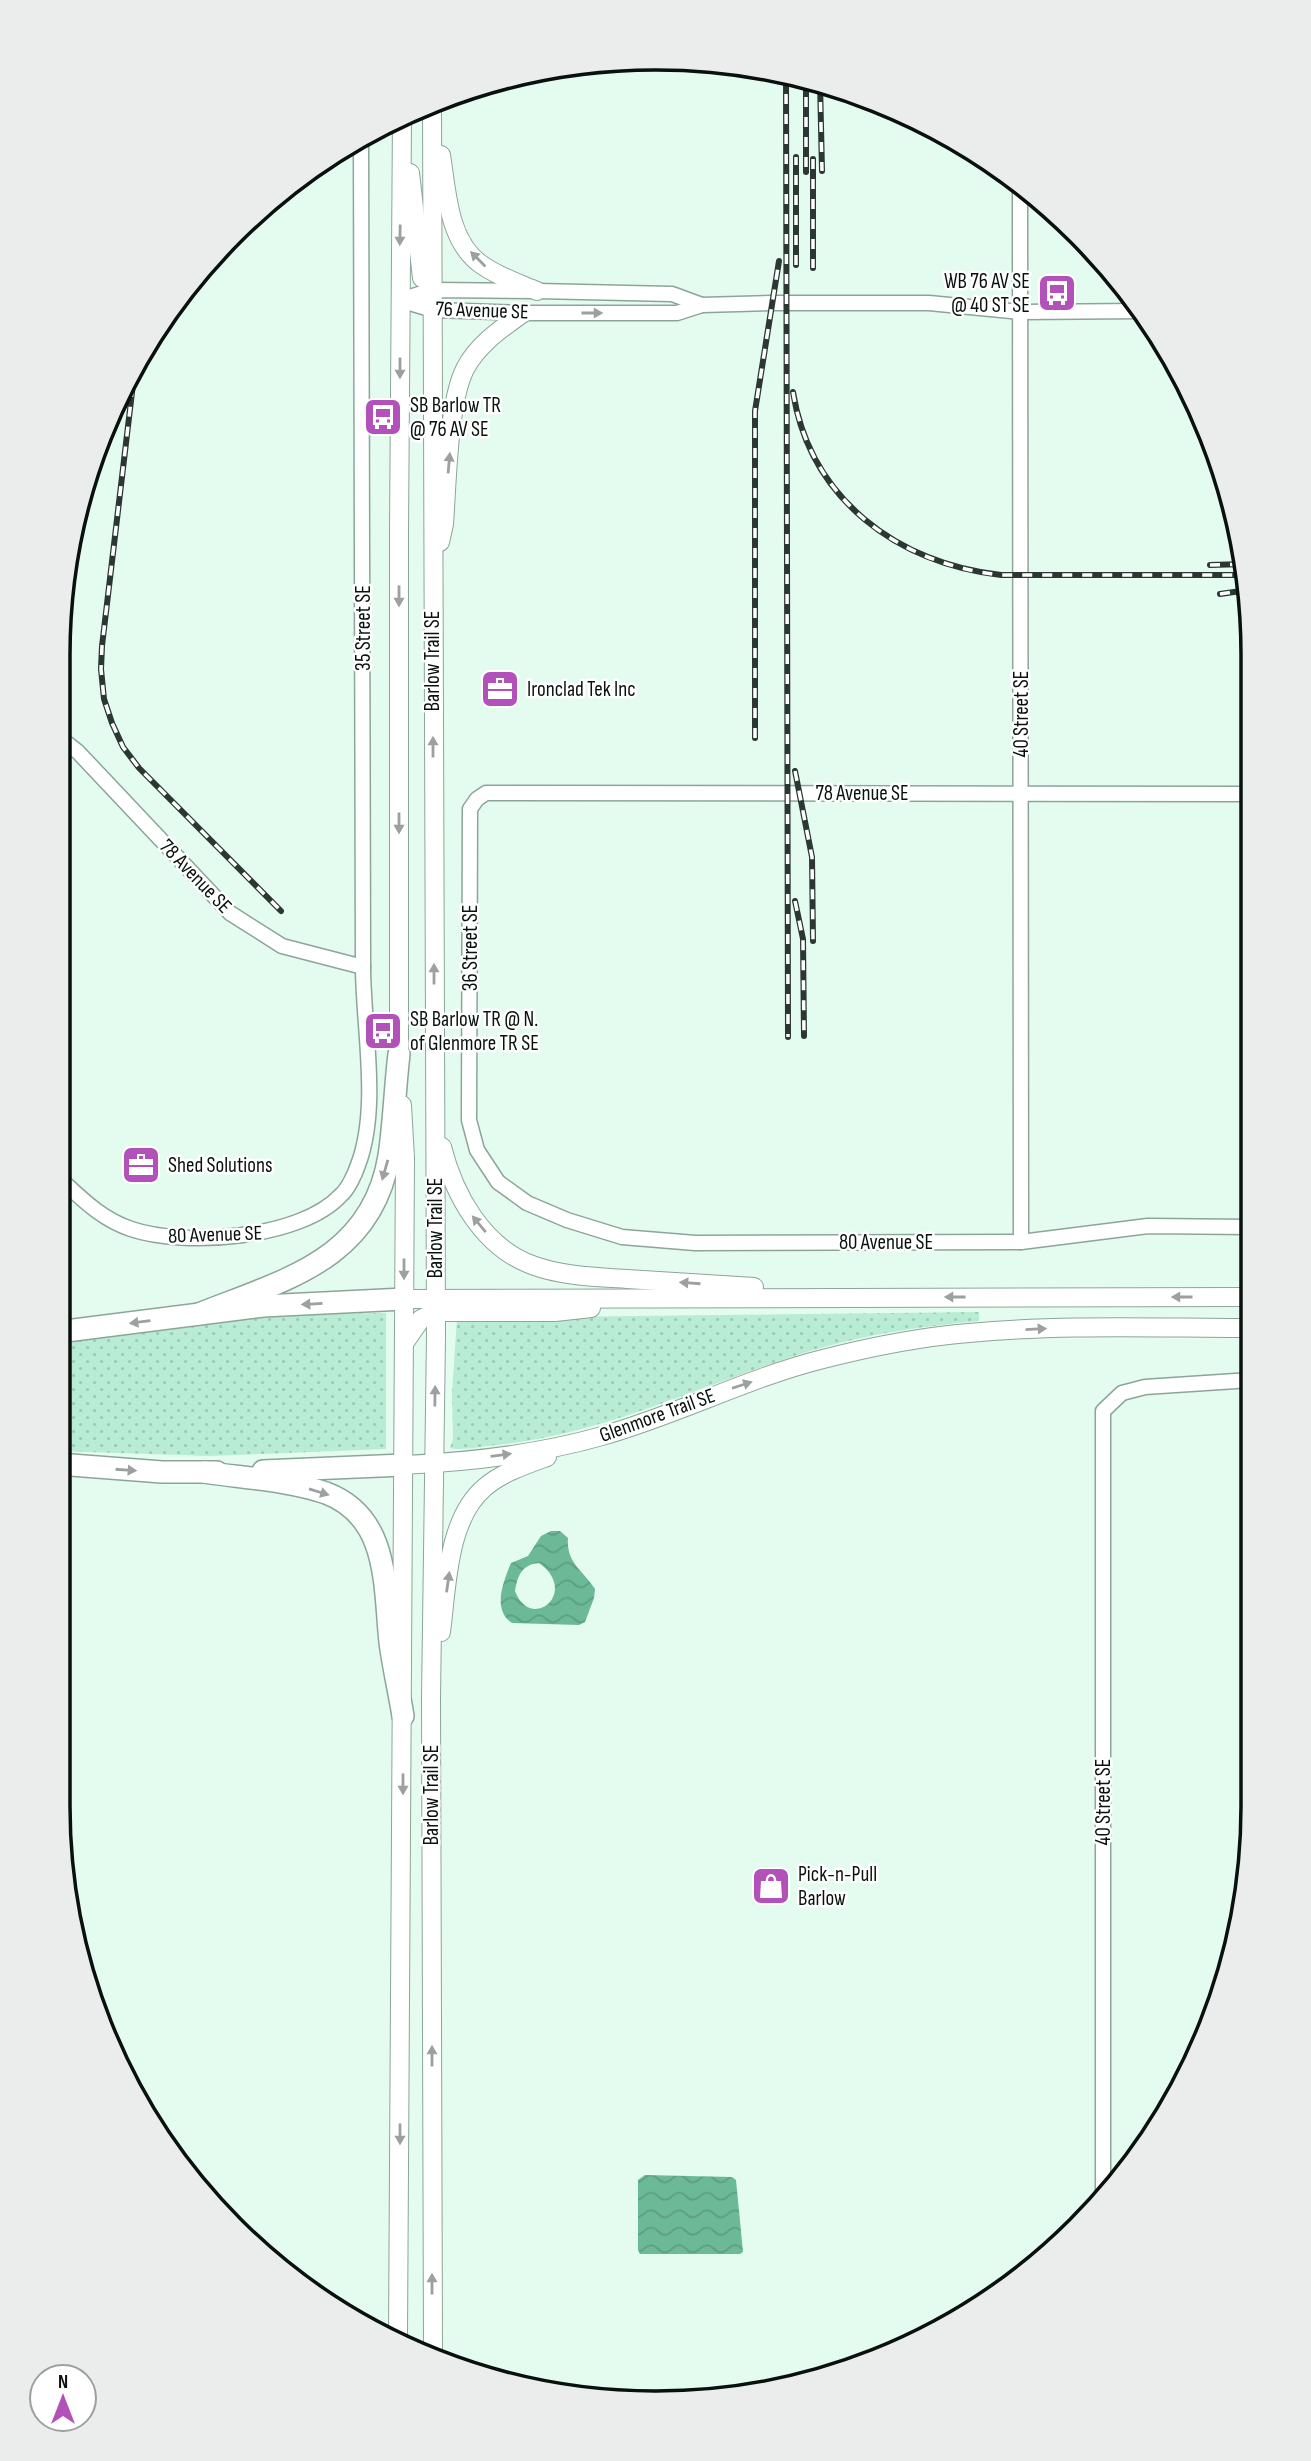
<svg xmlns="http://www.w3.org/2000/svg" width="1311" height="2461" viewBox="0 0 1311 2461" font-family="'Sofia Sans Condensed',sans-serif">
  <style>
    .grass { fill: url(#grass-dots) }
    .water { fill: url(#water-waves); fill-rule: evenodd }
    .lines { fill: none; stroke-linecap: round; stroke-linejoin: round }
    .minor-casing { stroke: #8da599; stroke-width: 17 }
    .major-casing { stroke: #8da599; stroke-width: 20 }
    .highway-casing { stroke: #8da599; stroke-width: 24 }
    .minor { stroke: #fff; stroke-width: 14 }
    .major { stroke: #fff; stroke-width: 18 }
    .highway { stroke: #fff; stroke-width: 21 }
    .rail-casing { stroke: #2b3732; stroke-width: 6 }
    .rail { stroke: #fff; stroke-width: 3.5; stroke-dasharray: 10; stroke-linecap: butt }
    .oneway { fill: #9ca09e }
    .labels { text-anchor: middle; stroke-width: 5; stroke-linejoin: round; paint-order: stroke }
    .poi-label { font-size: 21px; fill: #08110d; stroke: #fff; text-anchor: start }
    .street-label { font-size: 21px; fill: #08110d; stroke: #fff }
    .rim { fill: none; stroke: #08110d; stroke-width: 3.5 }
  </style>
  <defs>
    <pattern id="grass-dots" width="8" height="8" patternUnits="userSpaceOnUse" patternTransform="scale(1.75)"><rect width="8" height="8" fill="#b9ecd4"/><path d="M2 2h.1M6 6h.1" fill="none" stroke="#9ec9b5" stroke-width="1.8" stroke-linecap="round"/></pattern>
    <pattern id="water-waves" width="16" height="10" patternUnits="userSpaceOnUse" patternTransform="scale(1.75)"><rect width="16" height="10" fill="#6cb997"/><path d="M0 5q4-4 8 0t8 0" fill="none" stroke="#5c9e81"/></pattern>
  </defs>
  <rect width="100%" height="100%" fill="#e3fcef"/>
  <g class="grass">
    <path d="M979,1312V1321C924,1326 869,1334 817,1349C708,1381 611,1433 497,1445C483,1446 463,1451 450,1448L453,1439L452,1394L457,1318Z"/>
    <polygon points="386,1313 386,1449 209,1456 58,1451 58,1343 247,1317 305,1314"/>
  </g>
  <g class="water">
    <path d="M551,1531H560L568,1538C566,1563 583,1570 595,1589L594,1598L585,1622L579,1625L512,1623C492,1610 503,1582 511,1563L528,1556L541,1536ZM539,1563C580,1592 531,1633 515,1591C518,1574 522,1565 539,1563Z"/>
    <polygon points="645,2175 732,2177 736,2180 743,2252 740,2254 640,2254 638,2250 638,2180"/>
  </g>
  <g class="lines">
    <defs>
      <g id="minor">
        <polyline points="1020,187 1021,1242"/>
        <polyline points="400,300 433,310 523,313 677,313 702,305 772,303 929,303 1020,312 1142,311"/>
        <polyline points="400,300 432,290 537,291 672,294 702,305"/>
        <polyline points="59,737 78,752 230,913 282,946 363,967"/>
        <polyline points="1249,794 486,793 477,799 470,809 469,1120 477,1150 498,1182 527,1203 567,1220 622,1237 695,1243 1021,1242 1148,1226 1250,1227"/>
        <path d="M58,1177C81,1198 101,1219 131,1229C184,1247 301,1239 341,1195C348,1189 355,1174 358,1165C380,1107 363,1028 363,966C363,689 361,413 361,136"/>
        <polyline points="1103,2193 1103,1411 1122,1393 1145,1387 1251,1380"/>
      </g>
      <g id="major">
        <polyline points="432,104 436,1336 431,1698 433,2352"/>
        <path d="M441,155C447,192 448,242 482,265C499,277 518,283 537,291"/>
        <polyline points="410,173 422,278"/>
        <path d="M440,542L444,524C447,485 448,402 465,369C477,345 502,328 523,313"/>
        <polyline points="399,1066 399,533 402,117"/>
        <path d="M442,1147C454,1195 483,1247 532,1265C561,1276 596,1277 627,1279C669,1282 712,1284 754,1287"/>
        <polyline points="404,1299 1250,1297"/>
        <polyline points="405,1342 421,1319 435,1312 555,1312 591,1308"/>
        <path d="M403,1465C469,1462 539,1454 602,1436C677,1415 747,1378 823,1359C870,1347 920,1337 969,1333C1062,1324 1157,1328 1250,1328"/>
        <path d="M441,1632C447,1587 447,1520 484,1488C501,1473 525,1465 547,1457"/>
        <polyline points="398,2336 405,1158 402,1105"/>
      </g>
      <g id="highway">
        <path d="M199,1314C284,1280 372,1260 389,1156C394,1122 395,1088 399,1054"/>
        <polyline points="58,1332 263,1306 404,1299"/>
        <polyline points="58,1464 162,1472 217,1472"/>
        <polyline points="263,1471 403,1465"/>
        <path d="M204,1472C243,1478 288,1480 326,1493C390,1517 384,1587 390,1642C393,1666 399,1691 403,1716"/>
      </g>
    </defs>
    <use href="#minor" class="minor-casing"/>
    <use href="#major" class="major-casing"/>
    <use href="#highway" class="highway-casing"/>
    <use href="#minor" class="minor"/>
    <use href="#major" class="major"/>
    <use href="#highway" class="highway"/>
    <defs>
      <g id="rail">
        <polyline points="786,74 788,1037"/>
        <polyline points="806,77 806,172"/>
        <polyline points="820,82 822,171"/>
        <polyline points="813,159 813,268"/>
        <polyline points="796,265 796,157"/>
        <polyline points="179,303 179,295"/>
        <polyline points="135,367 102,646 101,669 104,699 112,723 123,747 139,768 281,911"/>
        <path d="M793,392C810,499 898,564 1001,575H1248"/>
        <polyline points="1210,565 1245,564"/>
        <polyline points="1220,594 1248,590"/>
        <polyline points="755,738 755,411 779,261"/>
        <polyline points="795,771 812,857 813,941"/>
        <polyline points="795,901 803,939 804,1036"/>
      </g>
    </defs>
    <use href="#rail" class="rail-casing"/>
    <use href="#rail" class="rail"/>
  </g>
  <defs><path id="oneway-solid" d="M-6-.8H1V-3.2L6.5 0L1 3.2V.8H-6Z" transform="scale(1.75)"/></defs>
  <g class="oneway">
    <use href="#oneway-solid" transform="translate(400 235) rotate(91)"/>
    <use href="#oneway-solid" transform="translate(478 259) rotate(-135)"/>
    <use href="#oneway-solid" transform="translate(592 313)"/>
    <use href="#oneway-solid" transform="translate(400 368) rotate(90)"/>
    <use href="#oneway-solid" transform="translate(449 463) rotate(-85)"/>
    <use href="#oneway-solid" transform="translate(399 596) rotate(90)"/>
    <use href="#oneway-solid" transform="translate(433 747) rotate(-90)"/>
    <use href="#oneway-solid" transform="translate(399 823) rotate(90)"/>
    <use href="#oneway-solid" transform="translate(434 974) rotate(-90)"/>
    <use href="#oneway-solid" transform="translate(385 1170) rotate(106)"/>
    <use href="#oneway-solid" transform="translate(479 1224) rotate(-130)"/>
    <use href="#oneway-solid" transform="translate(404 1269) rotate(90)"/>
    <use href="#oneway-solid" transform="translate(690 1283) rotate(-176)"/>
    <use href="#oneway-solid" transform="translate(955 1297) rotate(180)"/>
    <use href="#oneway-solid" transform="translate(1182 1297) rotate(-180)"/>
    <use href="#oneway-solid" transform="translate(312 1304) rotate(177)"/>
    <use href="#oneway-solid" transform="translate(140 1322) rotate(173)"/>
    <use href="#oneway-solid" transform="translate(1036 1329) rotate(-3)"/>
    <use href="#oneway-solid" transform="translate(742 1385) rotate(-18)"/>
    <use href="#oneway-solid" transform="translate(435 1396) rotate(-89)"/>
    <use href="#oneway-solid" transform="translate(501 1455) rotate(-7)"/>
    <use href="#oneway-solid" transform="translate(126 1470) rotate(4)"/>
    <use href="#oneway-solid" transform="translate(319 1492) rotate(17)"/>
    <use href="#oneway-solid" transform="translate(448 1582) rotate(-82)"/>
    <use href="#oneway-solid" transform="translate(403 1784) rotate(90)"/>
    <use href="#oneway-solid" transform="translate(432 2056) rotate(-90)"/>
    <use href="#oneway-solid" transform="translate(400 2134) rotate(90)"/>
    <use href="#oneway-solid" transform="translate(432 2284) rotate(-90)"/>
  </g>
  <defs>
    <symbol id="bus-square" viewBox="-11 -11 22 22"><rect x="-9" y="-9" width="18" height="18" rx="4" fill="#b151b9" stroke="#fff"/><path d="M-5-6H5V4H4V6H2V4H-2V6H-4V4H-5ZM-3.5-4V0h7V-4ZM-3.5 1.2v1.5H-2V1.2ZM2 1.2v1.5H3.5V1.2Z" fill="#fff"/></symbol>
    <symbol id="office-square" viewBox="-11 -11 22 22"><rect x="-9" y="-9" width="18" height="18" rx="4" fill="#b151b9" stroke="#fff"/><path d="M-6-3h4V-5.5h4V-3h4V5H-6ZM-1-4.5V-3h2v-1.5ZM-6 0V1H6V0Z" fill="#fff"/></symbol>
    <symbol id="shop-square" viewBox="-11 -11 22 22"><rect x="-9" y="-9" width="18" height="18" rx="4" fill="#b151b9" stroke="#fff"/><path d="M-5-2.5h2.3a2.7 3.5 0 0 1 5.4 0H5L5.5 6h-11ZM-1.5-2.5h3a1.5 2.3 0 0 0-3 0Z" fill="#fff"/></symbol>
  </defs>
  <g fill-rule="evenodd">
    <use href="#bus-square" x="1035" y="271" width="44" height="44"/>
    <use href="#bus-square" x="361" y="395" width="44" height="44"/>
    <use href="#office-square" x="478" y="667" width="44" height="44"/>
    <use href="#bus-square" x="361" y="1009" width="44" height="44"/>
    <use href="#office-square" x="119" y="1143" width="44" height="44"/>
    <use href="#shop-square" x="749" y="1864" width="44" height="44"/>
  </g>
  <g class="labels">
    <g class="poi-label">
      <text x="1030" y="288" text-anchor="end">WB 76 AV SE<tspan x="1030" dy="24">@ 40 ST SE</tspan></text>
      <text x="410" y="412">SB Barlow TR<tspan x="410" dy="24">@ 76 AV SE</tspan></text>
      <text x="527" y="696">Ironclad Tek Inc</text>
      <text x="410" y="1026">SB Barlow TR @ N.<tspan x="410" dy="24">of Glenmore TR SE</tspan></text>
      <text x="168" y="1172">Shed Solutions</text>
      <text x="798" y="1881">Pick-n-Pull<tspan x="798" dy="24">Barlow</tspan></text>
    </g>
    <g class="street-label">
      <text transform="translate(482 310) rotate(2)" y="7">76 Avenue SE</text>
      <text transform="translate(363 628) rotate(-90)" y="7">35 Street SE</text>
      <text transform="translate(432 661) rotate(-90)" y="7">Barlow Trail SE</text>
      <text transform="translate(1021 714) rotate(-90)" y="7">40 Street SE</text>
      <text x="862" y="800">78 Avenue SE</text>
      <text transform="translate(196 876) rotate(46)" y="7">78 Avenue SE</text>
      <text transform="translate(470 948) rotate(-90)" y="7">36 Street SE</text>
      <text transform="translate(435 1228) rotate(-90)" y="7">Barlow Trail SE</text>
      <text transform="translate(215 1234) rotate(-2)" y="7">80 Avenue SE</text>
      <text x="886" y="1249">80 Avenue SE</text>
      <text transform="translate(657 1415) rotate(-20)" y="7">Glenmore Trail SE</text>
      <text transform="translate(431 1795) rotate(-90)" y="7">Barlow Trail SE</text>
      <text transform="translate(1103 1802) rotate(-90)" y="7">40 Street SE</text>
    </g>
  </g>
  <path d="M0 0H1311V2461H0ZM655 70H656A585 585 0 0 1 1241 655V1806A585 585 0 0 1 656 2391H655A585 585 0 0 1 70 1806V655A585 585 0 0 1 655 70Z" fill="#ebecec" fill-rule="evenodd"/>
  <path class="rim" d="M655 70H656A585 585 0 0 1 1241 655V1806A585 585 0 0 1 656 2391H655A585 585 0 0 1 70 1806V655A585 585 0 0 1 655 70Z"/>
  <g transform="translate(63 2398)"><circle r="33" fill="#ffffff" stroke="#9ca09e" stroke-width="2"/>
  <path d="M0-5L12 26L0 18L-12 26Z" fill="#b151b9"/>
  <text y="-10" font-size="19" font-weight="bold" text-anchor="middle" fill="#08110d">N</text>
  </g>
</svg>
